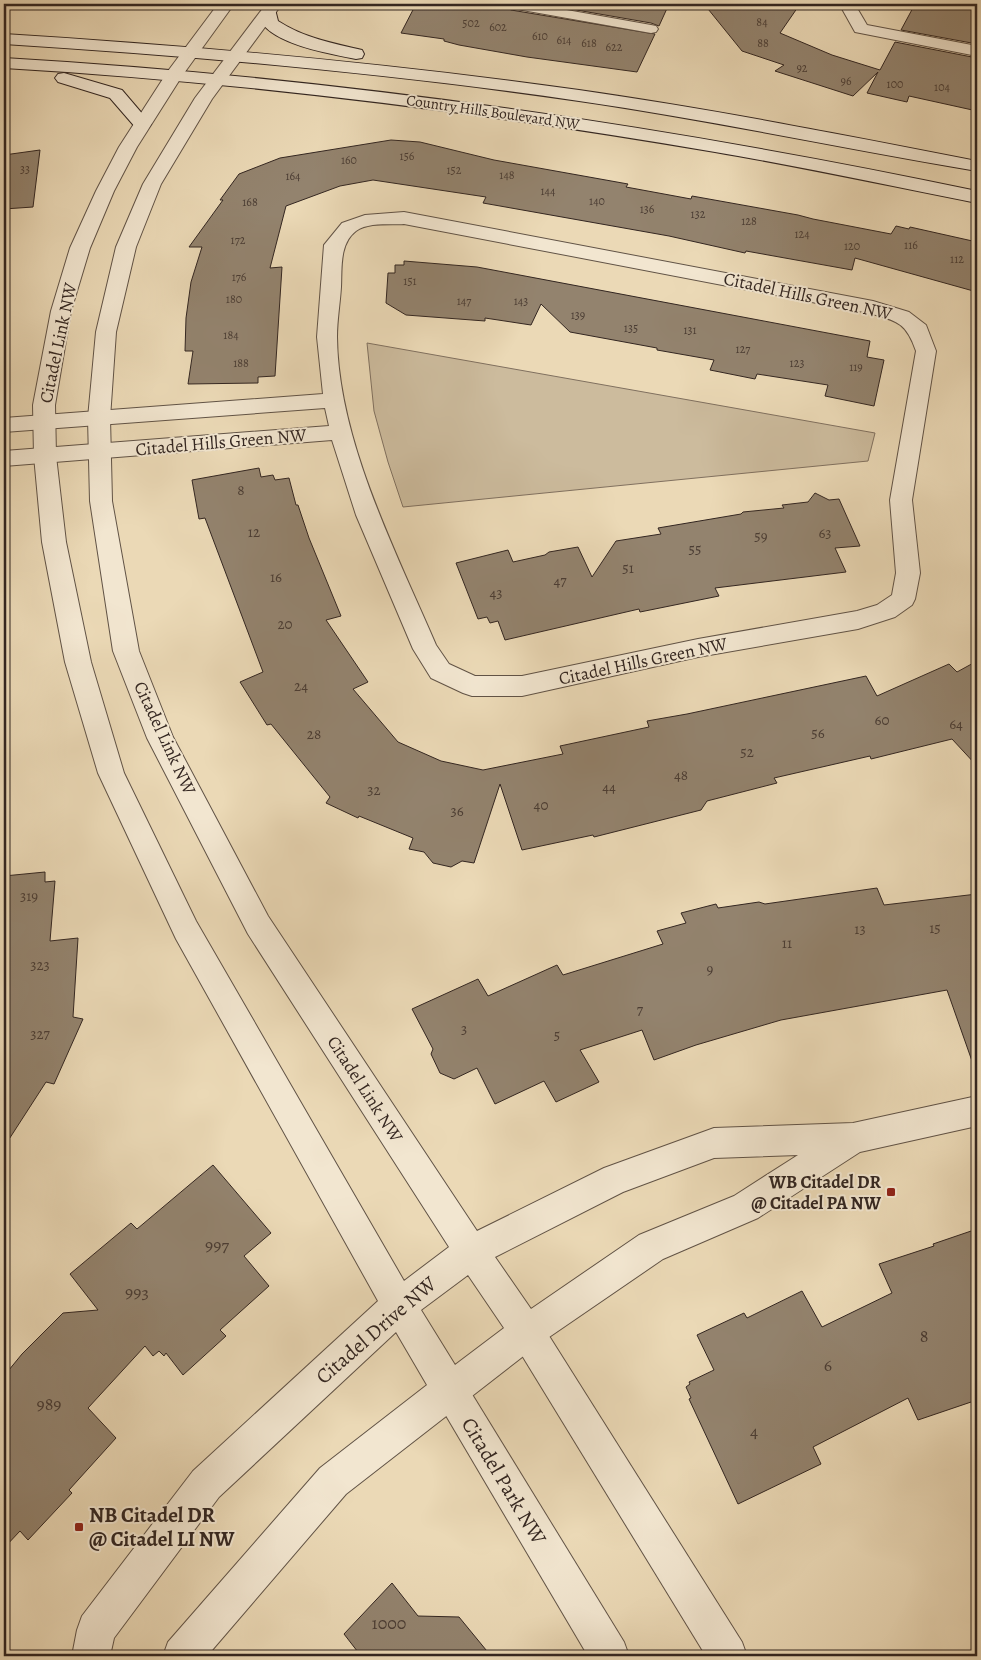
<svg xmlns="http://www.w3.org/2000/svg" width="981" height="1660" viewBox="0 0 981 1660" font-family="Alegreya,serif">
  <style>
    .green { fill: #ccbb9d; stroke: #80705f }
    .building { fill: #93836e; stroke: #332621 }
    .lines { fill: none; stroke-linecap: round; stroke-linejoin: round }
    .service-casing { stroke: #615346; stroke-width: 2 }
    .minor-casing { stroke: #615346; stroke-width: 2 }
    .tertiary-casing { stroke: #615346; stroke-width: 2 }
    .secondary-casing { stroke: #332621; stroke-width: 2 }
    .service { fill: #f2e6d0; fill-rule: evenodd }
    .minor { fill: #f2e6d0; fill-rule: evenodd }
    .tertiary { fill: #f2e6d0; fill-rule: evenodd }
    .secondary { fill: #f2e6d0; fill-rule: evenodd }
    .poi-dot { fill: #8f2418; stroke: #f2e6d0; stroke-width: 2 }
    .labels { text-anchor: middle; stroke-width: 4; stroke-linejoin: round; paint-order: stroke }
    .far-number-label { font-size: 12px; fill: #4b3d34 }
    .far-street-label { font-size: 15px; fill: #332621; stroke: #f2e6d0 }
    .number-label { font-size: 15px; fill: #4b3d34 }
    .street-label { font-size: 18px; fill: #332621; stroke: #f2e6d0 }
    .poi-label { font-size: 18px; font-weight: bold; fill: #332621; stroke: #f2e6d0; text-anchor: end }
    .near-number-label { font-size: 18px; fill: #4b3d34 }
    .near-street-label { font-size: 21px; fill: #332621; stroke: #f2e6d0 }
    .near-poi-label { font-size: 21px; font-weight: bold; fill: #332621; stroke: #f2e6d0; text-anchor: start }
  </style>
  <rect width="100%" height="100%" fill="#ebd9b6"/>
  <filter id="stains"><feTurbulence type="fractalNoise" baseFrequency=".004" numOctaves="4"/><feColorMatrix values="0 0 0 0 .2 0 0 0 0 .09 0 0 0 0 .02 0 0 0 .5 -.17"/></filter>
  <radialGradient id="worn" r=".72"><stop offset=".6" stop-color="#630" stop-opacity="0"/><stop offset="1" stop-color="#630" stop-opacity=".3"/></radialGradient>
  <polygon class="green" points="367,343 875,433 868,461 403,507 388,462 374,411"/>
  <g class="building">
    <polygon points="416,4 502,4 511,10 655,34 637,72 527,57 459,45 444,41 444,39 401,33"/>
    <polygon points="542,4 669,4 659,26 651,23"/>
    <polygon points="704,4 800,4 780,33 832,55 880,70 895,42 977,58 977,111 909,96 907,102 867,93 878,72 853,96 775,71 784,65 742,51"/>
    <polygon points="915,4 977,4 977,44 901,30"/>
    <polygon points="391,140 420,142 494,160 628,184 626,187 691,199 692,196 798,215 813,219 891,234 896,226 909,229 910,227 977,242 977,292 855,258 852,270 746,251 745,253 669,236 483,203 486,197 373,180 340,186 286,206 270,268 282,267 275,376 258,377 258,383 188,384 193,351 185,351 186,318 191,282 202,247 189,247 223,200 220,200 239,174 280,158"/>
    <polygon points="40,150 33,207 4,209 4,155"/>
    <polygon points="404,261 477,267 870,341 867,357 884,360 874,406 825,396 828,385 757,374 755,379 710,370 714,360 657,350 657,348 570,332 541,304 531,325 485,318 485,321 406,315 386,303 388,273 395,273 395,265 404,265"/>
    <polygon points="259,468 261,477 273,475 275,480 289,478 296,505 298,505 309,538 341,616 326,620 368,682 353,689 398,742 441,761 483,770 563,754 560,746 649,727 647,721 687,714 866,676 877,696 949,664 957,672 977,661 977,766 952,739 871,759 870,756 774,778 777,783 707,801 701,810 594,837 593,835 522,850 500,784 474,863 462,861 451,867 433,863 424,852 409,849 413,838 359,816 358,818 326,803 330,797 271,724 267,725 240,682 263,672 205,518 199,519 192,480"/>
    <polygon points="815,493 829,500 839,499 860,546 835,548 846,572 715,588 719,596 640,612 639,609 505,640 498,621 490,623 487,617 478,619 456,563 508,550 513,562 545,555 549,552 578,547 592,577 616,541 661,534 658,528 741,514 743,512 784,508 782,505 808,502"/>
    <polygon points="45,872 45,882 55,881 50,941 78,938 73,1017 83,1019 54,1084 46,1082 4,1147 4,876"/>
    <polygon points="877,888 884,905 977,894 977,1060 972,1061 947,990 781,1020 696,1045 654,1060 642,1030 580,1050 599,1082 556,1102 544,1081 495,1104 477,1068 454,1079 440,1073 431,1054 433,1049 412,1009 478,979 488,996 557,965 563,975 663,944 657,931 686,923 681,913 716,904 718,908 759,902 765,904"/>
    <polygon points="213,1165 271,1233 244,1256 269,1286 220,1330 226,1336 183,1375 166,1353 164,1356 159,1351 153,1356 145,1346 88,1408 116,1438 69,1490 72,1493 28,1540 20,1531 4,1548 4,1376 22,1354 63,1313 98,1310 70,1274 131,1223 137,1229"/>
    <polygon points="977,1229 977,1400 918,1420 908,1398 813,1447 821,1464 738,1504 689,1399 691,1398 686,1387 690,1384 689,1382 714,1370 697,1335 744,1313 747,1318 802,1291 822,1327 892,1293 879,1264 934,1246 933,1244"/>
    <polygon points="392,1583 418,1616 459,1617 491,1656 361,1656 344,1634"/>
  </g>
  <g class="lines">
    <defs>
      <polygon id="service" points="504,4 533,4 651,25 656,26 658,29 656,32 651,33 511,8"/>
      <g id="minor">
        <polygon points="843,4 860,4 857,8 867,25 977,46 977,56 855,32 841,7"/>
        <path d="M404,212L873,301L909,312L926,325L936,351L912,500L920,573L915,599L912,605L895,617L858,629L698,657L522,696H472L463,693L431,678L413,649L356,515L332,440L4,466V451L329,426L325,408L4,432V418L323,394L317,337L324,245L342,223L365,215ZM404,224L869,313C897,321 906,322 916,351L890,500L896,573L892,595L877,605L857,611L698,639L522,676H475L449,664L436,645C396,552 338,440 337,337C337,320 340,304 341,287C342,269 339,244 356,231C368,222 390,225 404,224Z"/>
        <polygon points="527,1315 539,1320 742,1642 747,1656 706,1656 515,1344 510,1332 515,1320"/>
        <polygon points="450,1372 462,1378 624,1642 629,1656 588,1656 438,1402 432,1390 438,1378"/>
      </g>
      <path id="tertiary" d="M218,4H234L182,76L137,147L114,191L90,248L71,311L55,405L56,456L66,542L91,662L124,773L196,921L404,1281L449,1247L248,934L147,738L113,651L90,501L88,418L96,332L116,247L143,184L195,98L266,4H282L212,99L161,184L136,247L116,332L110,418L112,501L139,651L173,737L268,916L477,1231L604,1168L714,1128L853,1123L977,1096V1126L860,1152L758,1218L663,1259L539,1344L346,1494L207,1656H163L168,1642L320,1468L427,1385L396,1332L219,1497L114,1638L110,1656H72L77,1630L82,1616L193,1471L378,1301L176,939L98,773L65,662L42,542L34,456L33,405L51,311L70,248L96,191L119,147L168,71ZM798,1155L734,1196L639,1235L531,1309L495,1257L623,1192L714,1158ZM468,1275L504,1328L455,1365L421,1310Z"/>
      <g id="secondary">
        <path d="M269,7L275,9L278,21C304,38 332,43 362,50L364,54L362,58L356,59C331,54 277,45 262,23L261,12L263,9Z"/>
        <path d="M4,34C196,46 388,63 579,90C712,109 844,135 977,161V171C844,149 712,120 579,101C388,73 196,56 4,44Z"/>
        <path d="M4,58C331,77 657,124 977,191V203C890,186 803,167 715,152C480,112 242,82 4,68Z"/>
        <polygon points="64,73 122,90 151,124 148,128 142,129 136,128 110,98 58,82 55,78 58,74"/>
      </g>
    </defs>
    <use href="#service" class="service-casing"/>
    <use href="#minor" class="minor-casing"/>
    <use href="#tertiary" class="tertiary-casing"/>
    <use href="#secondary" class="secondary-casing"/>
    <use href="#service" class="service"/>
    <use href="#minor" class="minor"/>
    <use href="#tertiary" class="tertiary"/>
    <use href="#secondary" class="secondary"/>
  </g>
  <g class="poi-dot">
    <rect x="886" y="1187" width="10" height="10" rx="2.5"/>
    <rect x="74" y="1522" width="10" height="10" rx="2.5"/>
  </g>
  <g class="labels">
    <g class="far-number-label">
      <text x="762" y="26">84</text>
      <text x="471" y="27">502</text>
      <text x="498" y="31">602</text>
      <text x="540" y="40">610</text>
      <text x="564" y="44">614</text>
      <text x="589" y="47">618</text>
      <text x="763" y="47">88</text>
      <text x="614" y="51">622</text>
      <text x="802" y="72">92</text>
      <text x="846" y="85">96</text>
      <text x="895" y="88">100</text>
      <text x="942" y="91">104</text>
      <text x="407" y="160">156</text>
      <text x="349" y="164">160</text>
      <text x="25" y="173">33</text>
      <text x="454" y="174">152</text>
      <text x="507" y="179">148</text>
      <text x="293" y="180">164</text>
      <text x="548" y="195">144</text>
      <text x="597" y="205">140</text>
      <text x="250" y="206">168</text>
      <text x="647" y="213">136</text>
      <text x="698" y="218">132</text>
      <text x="749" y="225">128</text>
      <text x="802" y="238">124</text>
      <text x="238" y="244">172</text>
      <text x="911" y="249">116</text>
      <text x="852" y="250">120</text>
      <text x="957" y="263">112</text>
      <text x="239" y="281">176</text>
      <text x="410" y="285">151</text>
      <text x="234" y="303">180</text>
      <text x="464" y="305">147</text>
      <text x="521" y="305">143</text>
      <text x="578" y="319">139</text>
      <text x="631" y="332">135</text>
      <text x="690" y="334">131</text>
      <text x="231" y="339">184</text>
      <text x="743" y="353">127</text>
      <text x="241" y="367">188</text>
      <text x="797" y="367">123</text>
      <text x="856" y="371">119</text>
    </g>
    <g class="far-street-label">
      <text transform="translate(493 112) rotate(8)" y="5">Country Hills Boulevard NW</text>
    </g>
    <g class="number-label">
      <text x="241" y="495">8</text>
      <text x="254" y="537">12</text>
      <text x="825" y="538">63</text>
      <text x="761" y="541">59</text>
      <text x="695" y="554">55</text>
      <text x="628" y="573">51</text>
      <text x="276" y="582">16</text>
      <text x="560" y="586">47</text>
      <text x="496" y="598">43</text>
      <text x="285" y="629">20</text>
      <text x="301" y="691">24</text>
      <text x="882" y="725">60</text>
      <text x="956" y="729">64</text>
      <text x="818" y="738">56</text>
      <text x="314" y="739">28</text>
      <text x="747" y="757">52</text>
      <text x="681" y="780">48</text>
      <text x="609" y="792">44</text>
      <text x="374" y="795">32</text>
      <text x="541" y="810">40</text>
      <text x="457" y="816">36</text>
      <text x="29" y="901">319</text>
      <text x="935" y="933">15</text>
      <text x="860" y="934">13</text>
      <text x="787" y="948">11</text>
      <text x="40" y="970">323</text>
      <text x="710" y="974">9</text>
      <text x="640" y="1015">7</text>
      <text x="464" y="1034">3</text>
      <text x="40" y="1039">327</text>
      <text x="557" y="1040">5</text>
    </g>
    <g class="street-label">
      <text transform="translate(808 296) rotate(12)" y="6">Citadel Hills Green NW</text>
      <text transform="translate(58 343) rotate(-78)" y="6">Citadel Link NW</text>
      <text transform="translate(221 442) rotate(-5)" y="6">Citadel Hills Green NW</text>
      <text transform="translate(643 661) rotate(-12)" y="6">Citadel Hills Green NW</text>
      <text transform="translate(165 738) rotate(65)" y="6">Citadel Link NW</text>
      <text transform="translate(365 1089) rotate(57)" y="6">Citadel Link NW</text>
    </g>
    <g class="poi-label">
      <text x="881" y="1188">WB Citadel DR<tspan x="881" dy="21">@ Citadel PA NW</tspan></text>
    </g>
    <g class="near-number-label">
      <text x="217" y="1251">997</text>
      <text x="137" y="1298">993</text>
      <text x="924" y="1342">8</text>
      <text x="828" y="1371">6</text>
      <text x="49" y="1410">989</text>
      <text x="754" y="1437">4</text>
      <text x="389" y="1629">1000</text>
    </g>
    <g class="near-street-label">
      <text transform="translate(376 1330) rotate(-41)" y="7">Citadel Drive NW</text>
      <text transform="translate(504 1481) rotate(59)" y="7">Citadel Park NW</text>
    </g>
    <g class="near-poi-label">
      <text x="89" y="1522">NB Citadel DR<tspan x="89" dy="24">@ Citadel LI NW</tspan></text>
    </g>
  </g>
  <rect width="981" height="1660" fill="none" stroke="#ebd9b6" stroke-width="20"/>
  <rect x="5" y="5" width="971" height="1650" fill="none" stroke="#332621" stroke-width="2.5"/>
  <rect x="10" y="10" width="961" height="1640" fill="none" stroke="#332621"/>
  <rect width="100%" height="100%" filter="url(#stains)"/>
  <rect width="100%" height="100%" fill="url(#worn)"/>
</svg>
